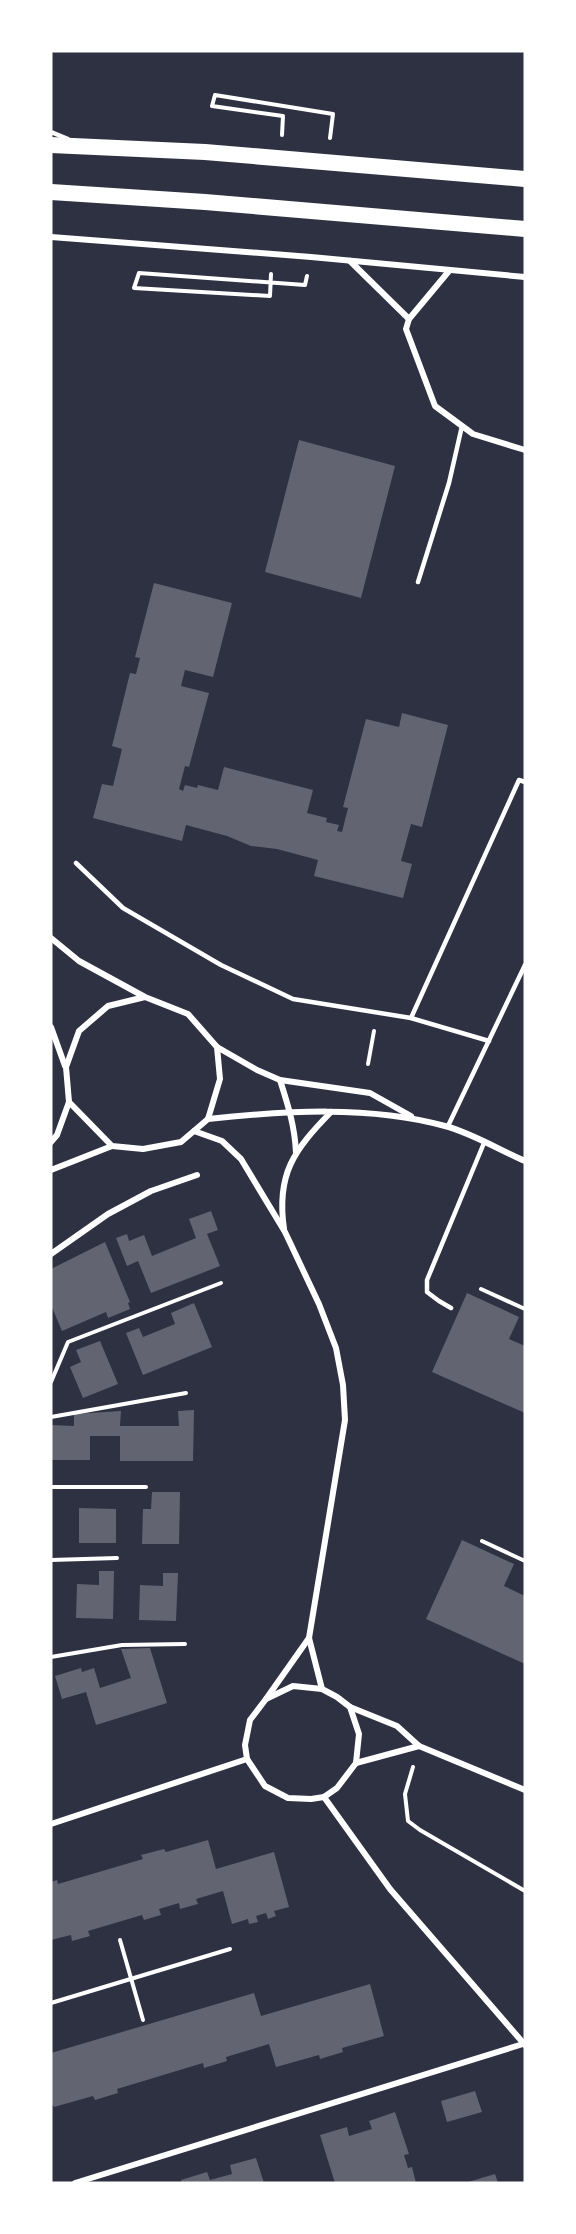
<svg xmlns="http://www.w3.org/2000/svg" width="576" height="2234" viewBox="0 0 576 2234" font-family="'Zilla Slab',serif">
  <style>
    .building { fill: #626471 }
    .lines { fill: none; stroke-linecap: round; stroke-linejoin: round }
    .path { stroke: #fff; stroke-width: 4 }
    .service { stroke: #fff; stroke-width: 4.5 }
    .minor { stroke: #fff; stroke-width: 6 }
    .trunk { stroke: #fff; stroke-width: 16 }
  </style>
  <rect width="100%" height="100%" fill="#2d3142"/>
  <g class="building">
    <polygon points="299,440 395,466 361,598 265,572"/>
    <polygon points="154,583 232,603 213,677 185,670 181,686 209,693 189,767 185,766 179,789 183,791 185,785 197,788 198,785 218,790 224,767 313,790 307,813 327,818 326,822 339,825 337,831 342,832 348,808 343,807 366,719 399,727 402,713 448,725 422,827 411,824 401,861 412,864 403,898 314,876 318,860 277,849 251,846 227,836 186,825 182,841 93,818 102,784 113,786 122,749 112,746 130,673 136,674 140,658 135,657"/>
    <polygon points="211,1211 218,1230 207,1234 220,1266 151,1293 138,1261 127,1266 116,1238 127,1234 129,1241 144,1235 152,1256 196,1238 189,1219"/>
    <polygon points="105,1242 130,1302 128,1303 130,1309 108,1318 106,1312 62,1331 51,1305 51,1269"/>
    <polygon points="467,1293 519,1317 509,1339 525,1346 525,1413 432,1372"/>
    <polygon points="194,1303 212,1347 143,1375 126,1333 139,1328 143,1337 175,1324 171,1313"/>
    <polygon points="100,1341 118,1384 83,1398 70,1367 81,1362 76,1350"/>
    <polygon points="194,1410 193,1461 120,1461 120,1436 90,1436 90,1460 51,1460 51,1425 74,1426 74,1414 121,1411 120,1426 179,1426 178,1411"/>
    <polygon points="152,1492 180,1492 179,1544 142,1544 143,1509 151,1509"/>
    <polygon points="79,1508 116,1509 116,1543 79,1543"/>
    <polygon points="462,1540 514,1564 504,1586 525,1596 525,1664 426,1619"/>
    <polygon points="99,1571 114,1571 113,1619 76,1618 77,1584 99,1585"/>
    <polygon points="163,1573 178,1573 176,1621 139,1620 140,1585 163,1586"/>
    <polygon points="150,1648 167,1703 96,1725 86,1692 62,1699 55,1676 81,1668 82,1672 94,1668 100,1688 131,1678 121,1649"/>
    <polygon points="208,1840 216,1869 274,1852 289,1907 274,1911 276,1916 268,1919 266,1913 256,1916 258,1922 249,1924 248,1919 232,1924 223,1891 196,1899 198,1904 180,1909 179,1903 159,1909 161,1915 144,1920 142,1915 88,1931 90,1936 72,1941 71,1935 51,1940 51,1882 57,1880 58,1884 143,1859 141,1855 164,1849 166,1852"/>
    <polygon points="370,1984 384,2036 342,2048 343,2052 320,2059 319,2055 276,2067 269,2044 226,2057 227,2061 204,2068 203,2063 117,2089 118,2093 95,2100 93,2096 54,2107 51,2103 51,2053 254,1993 261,2016"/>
    <polygon points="475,2091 482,2112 447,2122 441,2101"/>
    <polygon points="395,2112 409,2154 404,2155 408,2168 412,2167 416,2183 335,2183 320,2135 347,2127 349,2136 372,2129 369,2121"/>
    <polygon points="256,2158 264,2183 182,2183 181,2180 207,2172 210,2180 232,2174 230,2165"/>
    <polygon points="495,2174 498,2183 468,2183 468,2182"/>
  </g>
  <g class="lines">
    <g class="path">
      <polyline points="282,135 283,116 212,106 215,95 333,114 330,138"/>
      <polyline points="271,274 270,296 134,288 139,273 305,285 307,276"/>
      <polyline points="368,1064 374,1031"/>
      <polyline points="481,1289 525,1309"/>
      <polyline points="51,1382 68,1342 221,1283"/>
      <polyline points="51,1417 186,1393"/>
      <polyline points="51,1487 146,1487"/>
      <polyline points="482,1541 525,1561"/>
      <polyline points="51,1560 117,1558"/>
      <polyline points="51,1657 122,1645 185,1644"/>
      <polyline points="413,1767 405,1794 408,1821 420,1830 525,1891"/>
      <polyline points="120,1940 143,2020"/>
      <polyline points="51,2003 230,1949"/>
    </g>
    <g class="service">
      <polyline points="51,132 68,139"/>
      <polyline points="418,582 449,483 462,426"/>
      <polyline points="76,863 123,908 221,965 293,999 411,1018 489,1041"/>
      <polyline points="411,1018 519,780 525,782"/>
      <polyline points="448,1126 525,965"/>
      <polyline points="451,1308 439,1301 427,1292 427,1280 484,1143"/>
    </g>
    <g class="minor">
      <polyline points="51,237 311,257 525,277"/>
      <polyline points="350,261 409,319"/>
      <polyline points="449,271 409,319 406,329 435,406 473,434 525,450"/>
      <polyline points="51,938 79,961 145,997 188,1014 217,1047 220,1079 208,1119 181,1142 143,1149 112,1146 69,1102 66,1067 79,1031 108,1006 145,997"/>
      <polyline points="51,1027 65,1066"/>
      <polyline points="217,1047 257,1070 280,1080 370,1093 411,1116"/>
      <path d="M280,1080C288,1105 295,1127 296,1153"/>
      <path d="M208,1119C284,1111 370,1105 445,1126C472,1133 499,1150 525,1161"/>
      <polyline points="194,1131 222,1141 241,1159 285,1232 319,1304 336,1348 343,1385 345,1420 309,1638 322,1689"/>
      <polyline points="51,1142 57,1135 69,1102"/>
      <polyline points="51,1170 112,1146"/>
      <path d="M284,1229C276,1174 294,1150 331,1112"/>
      <polyline points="51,1254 108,1214 151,1191 197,1175"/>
      <polygon points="293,1686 322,1689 337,1697 350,1707 359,1734 356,1763 337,1788 324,1797 311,1799 288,1798 265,1786 247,1759 245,1745 250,1720 266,1699"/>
      <polyline points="266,1699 309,1638"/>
      <polyline points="350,1707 397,1726 419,1746 525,1790"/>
      <polyline points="356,1763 419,1746"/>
      <polyline points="324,1797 390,1889 525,2045"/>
      <polyline points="51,1824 247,1759"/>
      <polyline points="75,2183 523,2044"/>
    </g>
    <g class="trunk">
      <polyline points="51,145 205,152 525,179"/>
      <polyline points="51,192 205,202 525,229"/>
    </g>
  </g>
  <rect width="576" height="2234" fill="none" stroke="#ffffff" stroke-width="105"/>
</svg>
